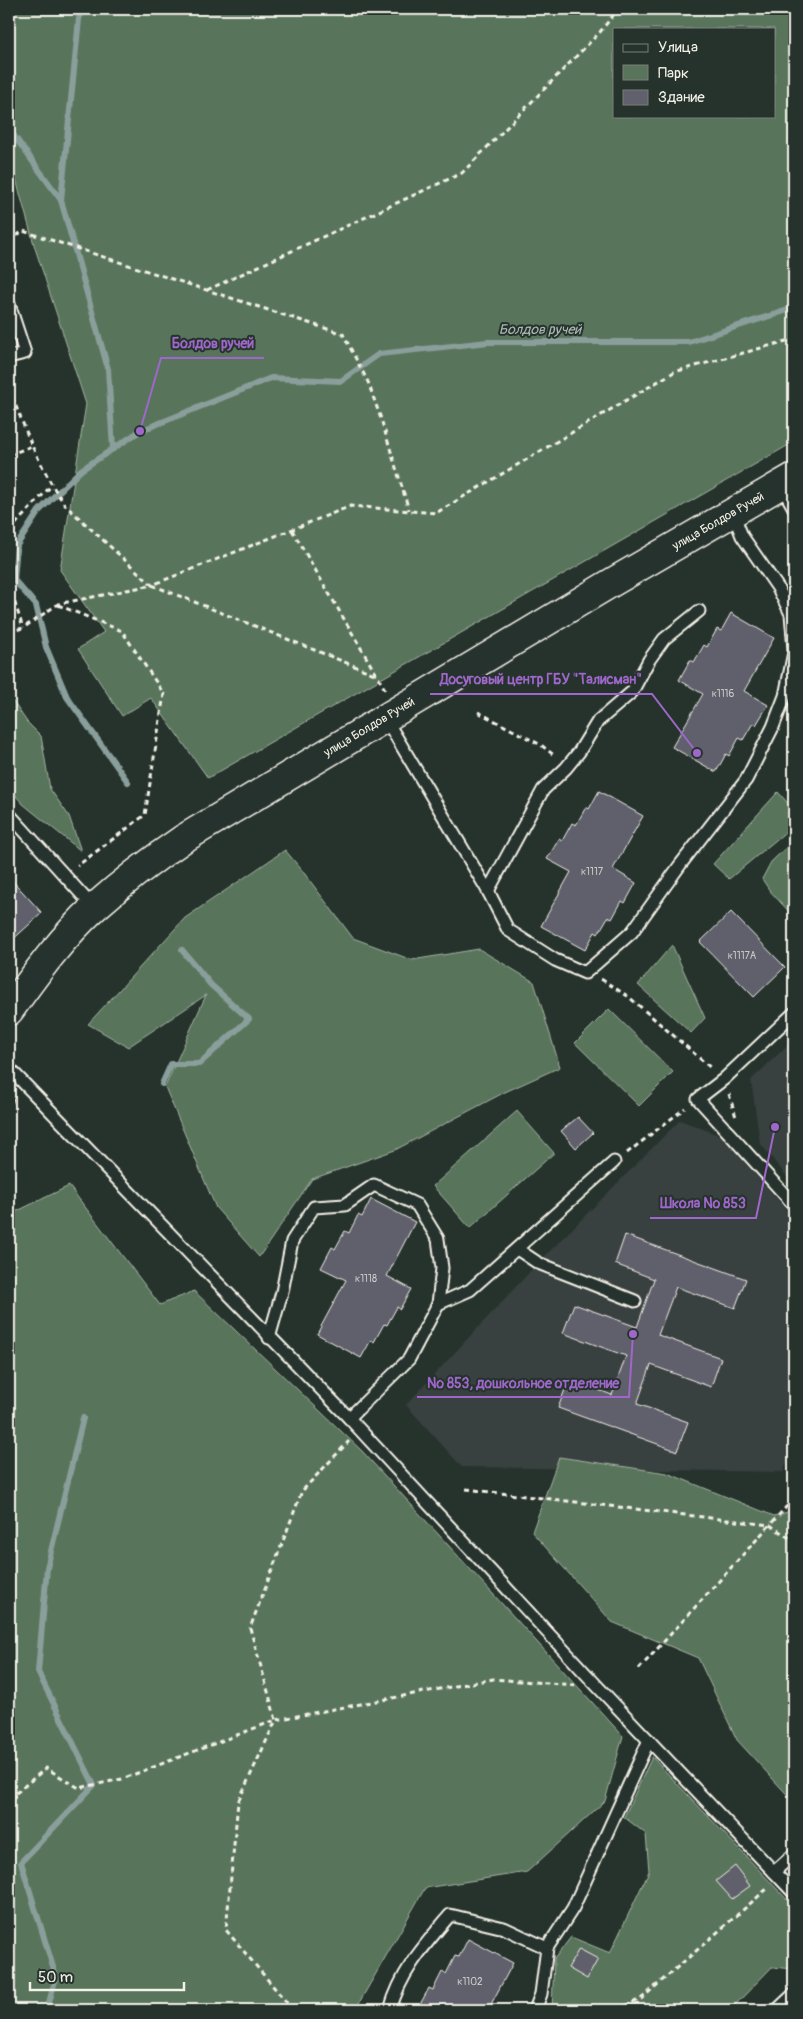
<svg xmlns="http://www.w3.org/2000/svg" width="803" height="2019" viewBox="0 0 803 2019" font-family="Pangolin,sans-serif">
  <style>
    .built { fill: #384040 }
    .green { fill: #58755c; stroke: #a6b3a2; fill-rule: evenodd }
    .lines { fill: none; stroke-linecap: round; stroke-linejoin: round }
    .stream { stroke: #8a9f9b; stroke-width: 6 }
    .building { fill: #61606d; stroke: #f4f1e8 }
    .service-casing { stroke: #f4f1e8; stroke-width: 15 }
    .tertiary-casing { stroke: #f4f1e8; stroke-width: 31 }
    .path { stroke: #f4f1e8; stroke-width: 3; stroke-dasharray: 5 4; stroke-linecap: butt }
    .service { stroke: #26332d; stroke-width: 11 }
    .tertiary { stroke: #26332d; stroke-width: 28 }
    .labels { text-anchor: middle; stroke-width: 4; stroke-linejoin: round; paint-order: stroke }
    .number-label { font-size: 10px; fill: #cfcdc9 }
    .street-label { font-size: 12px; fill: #f4f1e8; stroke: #26332d }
    .water-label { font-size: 14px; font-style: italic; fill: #adbab5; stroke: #26332d }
    .leader { fill: none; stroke: #9f67cb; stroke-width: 2 }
    .callout-dot { fill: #9f67cb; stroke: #26332d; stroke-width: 2 }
    .callout-label { font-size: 14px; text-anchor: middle; font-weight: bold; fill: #9f67cb; stroke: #26332d; stroke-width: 4; stroke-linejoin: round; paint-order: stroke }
  </style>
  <rect width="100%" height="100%" fill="#26332d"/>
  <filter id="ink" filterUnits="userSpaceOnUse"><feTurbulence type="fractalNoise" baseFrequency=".02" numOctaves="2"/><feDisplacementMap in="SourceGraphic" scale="10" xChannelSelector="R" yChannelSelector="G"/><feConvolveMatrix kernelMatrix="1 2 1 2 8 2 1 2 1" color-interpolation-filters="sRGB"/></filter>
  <g filter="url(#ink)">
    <g class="built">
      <polygon points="794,1039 794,1186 760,1143 751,1080"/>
      <polygon points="680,1120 721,1136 794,1218 794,1447 783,1472 462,1467 406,1405 538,1263"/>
    </g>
    <g class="green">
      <path d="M9,9H794V442L208,778L151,698L122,716L78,649L104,632L60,570L86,404L35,248L9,154ZM614,29H774V116H614Z"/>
      <polygon points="9,696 27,722 41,736 50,789 69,816 81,851 23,804 9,788"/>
      <polygon points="778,792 794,810 794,825 729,879 713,864"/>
      <polygon points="794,840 794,917 770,891 762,879 771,862"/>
      <polygon points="285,850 301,869 353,938 412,960 479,949 534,982 560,1067 505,1092 395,1150 312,1179 259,1257 216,1208 165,1087 206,995 128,1047 88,1024 185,918"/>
      <polygon points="672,945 705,1018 691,1033 638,985"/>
      <polygon points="609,1009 673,1072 639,1106 575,1043"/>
      <polygon points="517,1111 554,1153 470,1228 433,1186"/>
      <polygon points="69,1186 160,1305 194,1291 362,1451 623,1736 605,1801 527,1872 425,1888 355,2010 9,2010 9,1215"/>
      <polygon points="559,1457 667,1473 774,1516 794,1510 794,1802 737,1740 698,1658 612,1622 532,1532"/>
      <polygon points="652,1757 794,1907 794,1969 772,1967 734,2006 733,2010 552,2010 554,1959 571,1937 610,1953 649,1871 646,1834 624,1817"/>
    </g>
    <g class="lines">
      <g class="stream">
        <polyline points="9,129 61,200 108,369 113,449"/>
        <polyline points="61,200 80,9"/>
        <polyline points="128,782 67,697 46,647 36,605 14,580 17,545 39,511 81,470 140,431 271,378 341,381 379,354 488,342 689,342 794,308"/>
        <polyline points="162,1084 171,1064 199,1064 249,1019 211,985 182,950"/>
        <polyline points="47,2010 56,1977 21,1862 94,1785 38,1672 47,1568 83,1418"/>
      </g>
    </g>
    <g class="building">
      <polygon points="731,613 774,638 744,691 768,705 756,725 753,723 743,740 739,738 729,756 726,754 716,772 672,747 703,694 679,680 690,660 694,662 704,645 707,647 717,629 721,631"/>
      <polygon points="599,791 643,816 613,869 636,883 625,903 622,901 612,919 608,917 598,934 595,932 585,950 541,926 571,872 547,859 559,839 562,841 572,823 576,825 586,807 589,809"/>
      <polygon points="9,877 42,913 9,943"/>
      <polygon points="731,912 785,967 754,997 700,942"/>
      <polygon points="578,1117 593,1133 576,1148 561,1131"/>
      <polygon points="371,1199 415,1222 387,1276 411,1289 400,1309 397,1307 387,1325 384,1324 374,1342 371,1340 361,1358 317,1334 346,1280 321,1268 332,1247 335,1249 345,1231 349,1233 358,1215 362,1217"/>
      <polygon points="625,1235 746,1279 735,1308 676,1287 658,1335 721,1358 711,1387 651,1365 637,1404 688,1422 677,1451 558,1408 569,1379 612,1395 626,1356 563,1333 574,1304 637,1327 654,1279 615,1264"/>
      <polygon points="735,1866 750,1886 732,1899 716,1881"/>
      <polygon points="468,1939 513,1963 488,2010 417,2010 429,1988 433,1990 442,1972 446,1974 455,1956 459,1957"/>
      <polygon points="579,1949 598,1959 587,1979 568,1968"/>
    </g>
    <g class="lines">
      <defs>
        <g id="service">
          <polyline points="9,304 25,353 9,357"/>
          <polyline points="781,485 794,508"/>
          <polyline points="733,513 742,536 778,588 791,614 794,650"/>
          <polyline points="385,718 488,891 508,930 555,960 585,973 632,932 680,865 746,780 773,727 785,696 794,652"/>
          <polyline points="9,814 94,908"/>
          <polyline points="488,891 543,790 566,768 579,752 598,721 632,692 649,660 664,639 699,611"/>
          <polyline points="794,1013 724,1079 698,1099 794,1205"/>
          <polyline points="9,1068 349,1418 598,1687 794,1893"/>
          <polyline points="517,1249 538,1263 635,1301"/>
          <polyline points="438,1304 470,1290 614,1162"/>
          <polyline points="269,1338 282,1292 292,1241 314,1207 345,1205 374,1185 417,1205 438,1239 442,1268 438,1304 409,1359 349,1418"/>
          <polyline points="774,1872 794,1854"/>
          <path d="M390,2010C401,1971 424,1946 450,1915L504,1928L547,1948"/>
          <polyline points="535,2010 541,1994 547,1948 573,1908 649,1740"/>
          <polyline points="777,2010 794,1994"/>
        </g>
        <path id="tertiary" d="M9,1011C35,975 62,937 95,907C123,882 152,860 183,839L611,583L794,477"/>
      </defs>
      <use href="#service" class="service-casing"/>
      <use href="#tertiary" class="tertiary-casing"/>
      <g class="path">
        <polyline points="9,241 23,231 343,334 368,382 381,419 409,510"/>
        <polyline points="207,290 462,173 600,32 618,9"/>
        <polyline points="9,389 32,446 52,485 65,505 152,585 351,506 436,513 674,372 794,339"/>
        <polyline points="9,455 32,446"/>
        <polyline points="292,530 386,691"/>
        <polyline points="9,531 52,485"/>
        <polyline points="9,585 23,628"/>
        <polyline points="58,605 122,631 164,694 145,815 77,866"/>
        <polyline points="9,632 23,628 58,604 152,585 377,675"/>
        <polyline points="478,712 541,745 555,756"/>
        <polyline points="601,979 629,997 712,1069"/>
        <polyline points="729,1094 736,1117"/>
        <polyline points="9,1112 14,1094"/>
        <polyline points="627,1153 685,1108"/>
        <polyline points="466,1489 770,1525 794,1541"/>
        <polyline points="639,1669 788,1505 794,1493"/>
        <polyline points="9,1799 46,1768 79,1788 122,1779 276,1720 493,1679 575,1685"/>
        <polyline points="293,2010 226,1930 238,1802 276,1720 250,1628 302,1491 349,1441"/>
        <polyline points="616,2010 641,1999 768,1888"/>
      </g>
      <use href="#service" class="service"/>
      <use href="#tertiary" class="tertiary"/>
    </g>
  </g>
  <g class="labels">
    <g class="number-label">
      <text x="723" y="697">к1116</text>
      <text x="592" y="875">к1117</text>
      <text x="742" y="959">к1117А</text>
      <text x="366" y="1282">к1118</text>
      <text x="470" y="1985">к1102</text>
    </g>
    <g class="street-label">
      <text transform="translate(718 521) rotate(-30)" y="4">улица Болдов Ручей</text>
      <text transform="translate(369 727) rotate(-31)" y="4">улица Болдов Ручей</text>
    </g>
    <g class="water-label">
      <text x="540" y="334">Болдов ручей</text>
    </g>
  </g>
  <path class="leader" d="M140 431L161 358H264M697 753L652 694H430M775 1127L756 1218H650M633 1334L629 1397H417"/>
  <g class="callout-dot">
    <circle cx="140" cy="431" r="5"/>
    <circle cx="697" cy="753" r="5"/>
    <circle cx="775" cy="1127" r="5"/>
    <circle cx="633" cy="1334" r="5"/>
  </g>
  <g class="callout-label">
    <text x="213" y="348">Болдов ручей</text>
    <text x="541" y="684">Досуговый центр ГБУ "Талисман"</text>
    <text x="703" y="1208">Школа № 853</text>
    <text x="523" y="1388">№ 853, дошкольное отделение</text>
  </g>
  <rect width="803" height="2019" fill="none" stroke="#26332d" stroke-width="30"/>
  <rect x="15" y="15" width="773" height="1989" fill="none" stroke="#f4f1e8" stroke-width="2" filter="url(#ink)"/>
  <rect x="613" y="28" width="162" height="90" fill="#26332d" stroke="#787f78"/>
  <rect x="623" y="44" width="25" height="8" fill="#26332d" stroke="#787f78"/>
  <text x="658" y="52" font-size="15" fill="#f4f1e8">Улица</text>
  <rect x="623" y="65" width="25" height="15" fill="#58755c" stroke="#787f78"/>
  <text x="658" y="78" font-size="15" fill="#f4f1e8">Парк</text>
  <rect x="623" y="90" width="25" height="15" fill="#61606d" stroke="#787f78"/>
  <text x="658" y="102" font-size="15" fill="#f4f1e8">Здание</text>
  <path d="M30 1982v8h154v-8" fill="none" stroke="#f4f1e8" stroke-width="2.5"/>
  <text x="38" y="1982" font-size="15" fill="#f4f1e8" stroke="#26332d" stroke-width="4" paint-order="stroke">50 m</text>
</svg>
